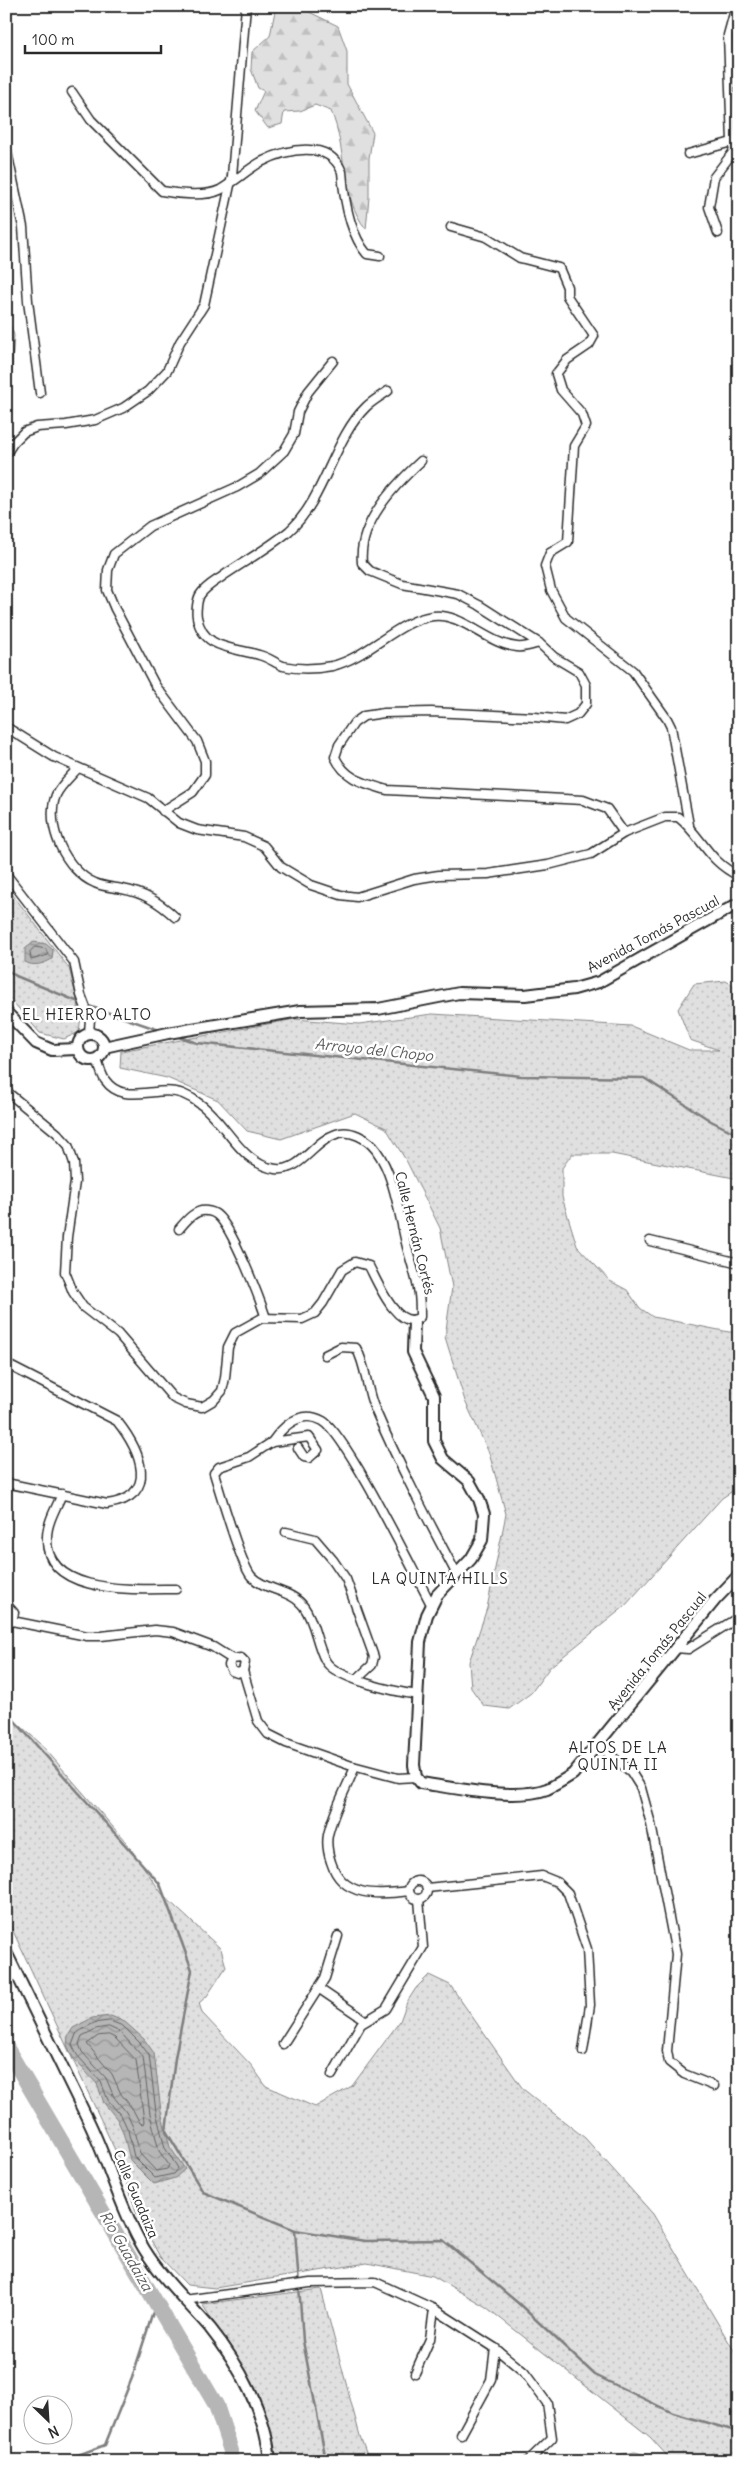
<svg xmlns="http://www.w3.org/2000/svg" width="745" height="2467" viewBox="0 0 745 2467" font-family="Delius,sans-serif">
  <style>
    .grass { fill: url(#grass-dots); stroke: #868686 }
    .forest { fill: url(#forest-firs); stroke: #868686 }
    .water { fill: url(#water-waves); stroke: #7e7e7e }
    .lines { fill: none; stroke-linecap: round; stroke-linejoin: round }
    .shore { stroke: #636363; stroke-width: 1 }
    .stream { stroke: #7e7e7e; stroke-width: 2.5 }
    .river { stroke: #b6b6b6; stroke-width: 16 }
    .street-casing { stroke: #2b2b2b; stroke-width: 11 }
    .secondary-casing { stroke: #2b2b2b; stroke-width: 14 }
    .street { stroke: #fff; stroke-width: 8 }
    .secondary { stroke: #fff; stroke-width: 10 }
    .labels { text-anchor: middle; stroke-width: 5; stroke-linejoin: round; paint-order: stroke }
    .street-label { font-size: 14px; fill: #2b2b2b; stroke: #fff }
    .neighbourhood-label { font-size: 15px; letter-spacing: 1px; fill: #2b2b2b; stroke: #fff }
    .water-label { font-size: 15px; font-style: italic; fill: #5c5c5c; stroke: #fff }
  </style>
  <defs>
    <pattern id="grass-dots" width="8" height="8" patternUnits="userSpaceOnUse" patternTransform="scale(1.25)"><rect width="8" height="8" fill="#e0e0e0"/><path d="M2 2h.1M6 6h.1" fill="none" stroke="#c0c0c0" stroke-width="1.8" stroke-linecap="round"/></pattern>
    <pattern id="forest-firs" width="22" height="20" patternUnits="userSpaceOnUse" patternTransform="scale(1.25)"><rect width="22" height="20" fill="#e0e0e0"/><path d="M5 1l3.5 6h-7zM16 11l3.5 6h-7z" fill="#c0c0c0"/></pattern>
    <pattern id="water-waves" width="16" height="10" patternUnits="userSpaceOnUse" patternTransform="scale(1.25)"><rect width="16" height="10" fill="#b6b6b6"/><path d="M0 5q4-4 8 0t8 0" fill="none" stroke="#949494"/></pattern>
  </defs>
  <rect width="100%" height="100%" fill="#fff"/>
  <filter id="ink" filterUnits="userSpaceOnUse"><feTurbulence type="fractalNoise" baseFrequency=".02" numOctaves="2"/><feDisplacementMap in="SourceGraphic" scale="10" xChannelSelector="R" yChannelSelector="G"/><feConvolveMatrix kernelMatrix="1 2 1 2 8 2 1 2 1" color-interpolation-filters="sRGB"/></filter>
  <g filter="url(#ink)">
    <g class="grass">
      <polygon points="6,313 14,335 9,410 6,419"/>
      <polygon points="6,886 69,968 81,1016 79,1032 64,1039 40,1033 6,994"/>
      <polygon points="726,981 739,989 739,1179 612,1154 572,1154 562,1168 562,1197 577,1246 610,1281 627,1290 640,1308 653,1317 729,1332 739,1332 739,1487 722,1498 624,1607 550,1667 531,1693 509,1709 484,1706 471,1688 469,1662 487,1608 506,1514 489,1453 465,1401 445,1337 452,1287 440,1228 407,1162 386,1128 355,1113 281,1139 247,1131 218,1100 167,1078 120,1068 121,1051 295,1019 359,1024 432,1014 631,1026 689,1050 719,1050 690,1040 678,1009 694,984"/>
      <polygon points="6,1713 40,1743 126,1842 163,1895 221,1949 226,1967 207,1996 199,2003 202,2013 251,2065 266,2086 315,2107 352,2086 400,2021 407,2002 416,1988 429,1975 450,1985 523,2089 585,2138 653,2214 739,2359 739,2461 614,2461 617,2455 635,2452 659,2459 670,2459 650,2437 486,2307 433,2276 367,2263 215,2288 187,2285 160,2257 136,2212 121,2163 6,1916"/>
      <polygon points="321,2289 360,2436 369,2461 275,2461 269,2426 236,2357 202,2304"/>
    </g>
    <path class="forest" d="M276,6H297L338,26L347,51V84L373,133L369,158V197L366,229C340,197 347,148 331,111L315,105L300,111L284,112L282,124L268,128L255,111L264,91L258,88L251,69L252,52L270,36Z"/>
    <g class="water">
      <path d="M34,942L46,944L53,950L52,959C44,964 33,967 25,962V949Z"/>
      <polygon points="111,2016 125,2022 144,2039 154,2053 161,2111 170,2147 185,2169 175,2178 154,2184 130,2160 123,2132 117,2119 104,2103 97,2084 73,2058 67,2045 68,2036 73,2028 92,2018"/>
    </g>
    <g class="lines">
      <g class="shore">
        <polygon points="35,947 46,949 48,955 31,960 30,952"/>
        <polygon points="110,2021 123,2026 140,2043 149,2055 156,2112 165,2148 178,2168 173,2174 155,2178 134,2157 128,2130 122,2117 108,2100 101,2082 77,2055 72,2045 77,2032 94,2023"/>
        <polygon points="109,2027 120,2032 143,2057 150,2114 159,2151 169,2165 167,2169 156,2171 140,2154 133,2127 126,2112 114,2097 106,2078 82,2052 79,2044 82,2036 96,2029"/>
        <polygon points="109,2035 115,2038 136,2060 144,2121 143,2124 140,2123 132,2108 121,2094 112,2074 87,2044 98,2036"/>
      </g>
      <g class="stream">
        <polyline points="6,969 16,976 81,1003"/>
        <polyline points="86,1005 162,1031"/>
        <polyline points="176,1036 197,1043 521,1076 644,1078 711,1121 739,1135"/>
        <polyline points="6,1711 160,1884 192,1970 175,2058 166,2131 203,2192 295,2230 303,2341 326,2461"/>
        <polyline points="295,2230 365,2241 443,2240 518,2303 595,2375 673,2413 739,2432"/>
        <polyline points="62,2461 105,2445 132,2378 156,2303"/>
      </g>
      <polyline class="river" points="6,2047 216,2405 231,2451 229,2461"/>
      <defs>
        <g id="street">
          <path d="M72,92L91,120L162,191C177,194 206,197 220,190C234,182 247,170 261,162C286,149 329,139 342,172C344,199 349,233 367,254L380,256"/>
          <polyline points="6,147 23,227 28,301 40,393"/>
          <polyline points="688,154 732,142"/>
          <polyline points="451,227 486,237 520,258 559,268 567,287 567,296 594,336 589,345 567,360 556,374 561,390 582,414 586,426 574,446 568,542 550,553 545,566 551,590 566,618 633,671 667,719 671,727 689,825"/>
          <polyline points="718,233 709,207 714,177 734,151 732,142 728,35 736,6"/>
          <path d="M388,391C381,396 372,401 366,407C333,439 325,499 289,531C269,548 245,561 223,576C216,581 205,587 200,595C197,600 196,612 197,617C203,650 233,647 259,655C268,657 275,663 283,666C300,670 316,669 332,666C369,657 398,620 433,616C461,612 487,644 517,647C524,648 532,645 539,643"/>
          <polyline points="6,454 13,443 24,432 37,427 66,425 95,420 123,408 148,391 167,371 180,342 204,305 232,176 246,6"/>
          <path d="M421,461C394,486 358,523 362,563L370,571L402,584L458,594L479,605L539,643L554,657L579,672L586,685V704L578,714L565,720L535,717L431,712L384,713L364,716L354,723L339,745L335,757C346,780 364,783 387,790L583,800L607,809L624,833"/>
          <path d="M6,727L54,757L148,798L179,823L197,830L244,837L264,846L281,867L311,885L341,895L357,897L414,879L439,875L488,874L548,865L591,854L624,833L665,817H678C703,837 707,861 739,876"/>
          <path d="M78,768C71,776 60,786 56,795C44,825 66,871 95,883C103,887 113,887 122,889C144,893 159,902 175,917"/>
          <polyline points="163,811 193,792 205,775 205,761 197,741 155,685 115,609 107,590 108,570 114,554 150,526 237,487 259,474 284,451 294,434 298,412 308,392 333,361"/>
          <polyline points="6,874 74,962 81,995 90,1019 89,1033"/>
          <path d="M6,1091L57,1133L68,1145L74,1163L75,1182L67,1237L65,1272L73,1292L83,1307L118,1334L173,1398L186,1404L202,1407L214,1400L222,1391L225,1378L228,1347L235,1333L262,1318L302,1319L315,1313L323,1303L342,1270L355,1262L369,1266C377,1281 398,1333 420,1317C420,1310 420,1302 419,1294C417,1279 411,1262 407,1247C399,1216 395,1176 376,1150C367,1138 350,1129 336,1134C314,1141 301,1172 276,1169C241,1165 226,1122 200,1104C195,1100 188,1096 183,1094C157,1084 124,1107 105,1080C101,1074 99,1066 97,1059"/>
          <path d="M179,1229C186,1221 195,1209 207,1211C210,1211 215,1213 217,1215C232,1227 259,1297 266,1318"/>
          <polyline points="650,1241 739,1263"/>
          <path d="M325,1355L341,1347L356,1348C366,1364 366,1388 374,1407C398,1463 427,1518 456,1573"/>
          <path d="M6,1364L117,1421C140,1450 161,1497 107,1504L6,1483"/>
          <path d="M272,1442C284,1425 301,1409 323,1421C347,1435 414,1573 432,1606"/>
          <path d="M298,1448L304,1457L309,1458L318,1450L309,1437L272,1442L249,1457L219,1467L214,1473C220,1492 241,1566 252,1577C266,1591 291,1589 304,1607C315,1622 316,1643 325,1660C334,1679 398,1692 418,1695"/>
          <path d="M62,1494C56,1508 47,1523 47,1537C44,1596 137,1589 176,1589"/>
          <polyline points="286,1532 315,1539 333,1560 346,1579 374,1657 372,1665 357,1679"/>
          <polyline points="6,1604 14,1613 12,1621 6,1624"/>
          <polyline points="12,1621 87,1636 101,1636 155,1630 173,1632 213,1647 232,1659 241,1658 245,1662 243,1671 237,1673 232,1671 229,1665 232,1659"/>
          <polyline points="675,1648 688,1649 739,1617"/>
          <polyline points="243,1671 258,1721 268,1734 286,1743 349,1765 398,1778 416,1777"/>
          <polyline points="598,1745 631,1772 641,1788 651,1824 676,1954 667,2051 669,2062 684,2074 714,2086"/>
          <path d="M355,1767C346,1789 333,1812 328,1835C326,1845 328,1853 331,1862C342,1898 378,1895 409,1891"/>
          <circle cx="418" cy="1890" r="9"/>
          <polyline points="427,1888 542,1876 557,1882 568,1893 587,1949 590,2005 583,2051"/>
          <polyline points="318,1988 365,2020"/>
          <polyline points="283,2044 325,1978 338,1936"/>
          <polyline points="332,2075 361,2024 386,2009 423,1947 419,1899"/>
          <polyline points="184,2300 310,2283 375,2282 434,2309 495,2348 524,2372 547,2403 552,2438 528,2461"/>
          <polyline points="415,2373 430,2339 434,2309"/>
          <polyline points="461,2435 491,2380 495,2348"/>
        </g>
        <g id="secondary">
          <polyline points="6,1012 36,1043 52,1050 77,1049"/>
          <circle cx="91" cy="1047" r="13"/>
          <polyline points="104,1047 168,1033 300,1011 378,1009 459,993 525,995 574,989 599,982 739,903"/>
          <path d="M414,1321L413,1352L434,1396V1441L443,1459L469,1481L479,1499L484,1514L482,1540L471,1559L437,1595L427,1615L420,1642L414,1765L416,1777L421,1783C454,1788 516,1801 547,1789C556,1785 565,1779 573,1774L715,1600L739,1575"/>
          <path d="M6,1952C33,2008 60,2063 87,2118C107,2158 118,2201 139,2240C157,2274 185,2299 210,2328C239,2364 266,2414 270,2461"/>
        </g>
      </defs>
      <use href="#street" class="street-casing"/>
      <use href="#secondary" class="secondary-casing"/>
      <use href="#street" class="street"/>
      <use href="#secondary" class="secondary"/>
    </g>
  </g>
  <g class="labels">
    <g class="street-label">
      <text transform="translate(653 934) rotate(-28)" y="5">Avenida Tomás Pascual</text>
      <text transform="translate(415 1233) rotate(76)" y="5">Calle Hernán Cortés</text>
      <text transform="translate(657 1651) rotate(-51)" y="5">Avenida Tomás Pascual</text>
      <text transform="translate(136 2194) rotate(67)" y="5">Calle Guadaiza</text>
    </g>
    <g class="neighbourhood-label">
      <text x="87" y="1020">EL HIERRO ALTO</text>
      <text x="440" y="1584">LA QUINTA HILLS</text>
      <text x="618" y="1753">ALTOS DE LA<tspan x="618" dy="17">QUINTA II</tspan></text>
    </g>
    <g class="water-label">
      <text transform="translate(374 1050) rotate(6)" y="5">Arroyo del Chopo</text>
      <text transform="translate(126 2251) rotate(60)" y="5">Rio Guadaiza</text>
    </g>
  </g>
  <rect width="745" height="2467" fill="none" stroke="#fff" stroke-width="25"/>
  <rect x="12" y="12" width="720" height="2442" fill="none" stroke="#2b2b2b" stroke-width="2" filter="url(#ink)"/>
  <g transform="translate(48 2420) rotate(155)"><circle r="24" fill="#ffffff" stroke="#aaaaaa"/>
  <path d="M0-4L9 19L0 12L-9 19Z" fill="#2b2b2b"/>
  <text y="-8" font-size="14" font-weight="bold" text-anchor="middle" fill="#2b2b2b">N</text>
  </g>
  <path d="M25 45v8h136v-8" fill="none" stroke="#2b2b2b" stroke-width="2.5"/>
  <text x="32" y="45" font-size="15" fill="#2b2b2b" stroke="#ffffff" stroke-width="4" paint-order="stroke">100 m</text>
</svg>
